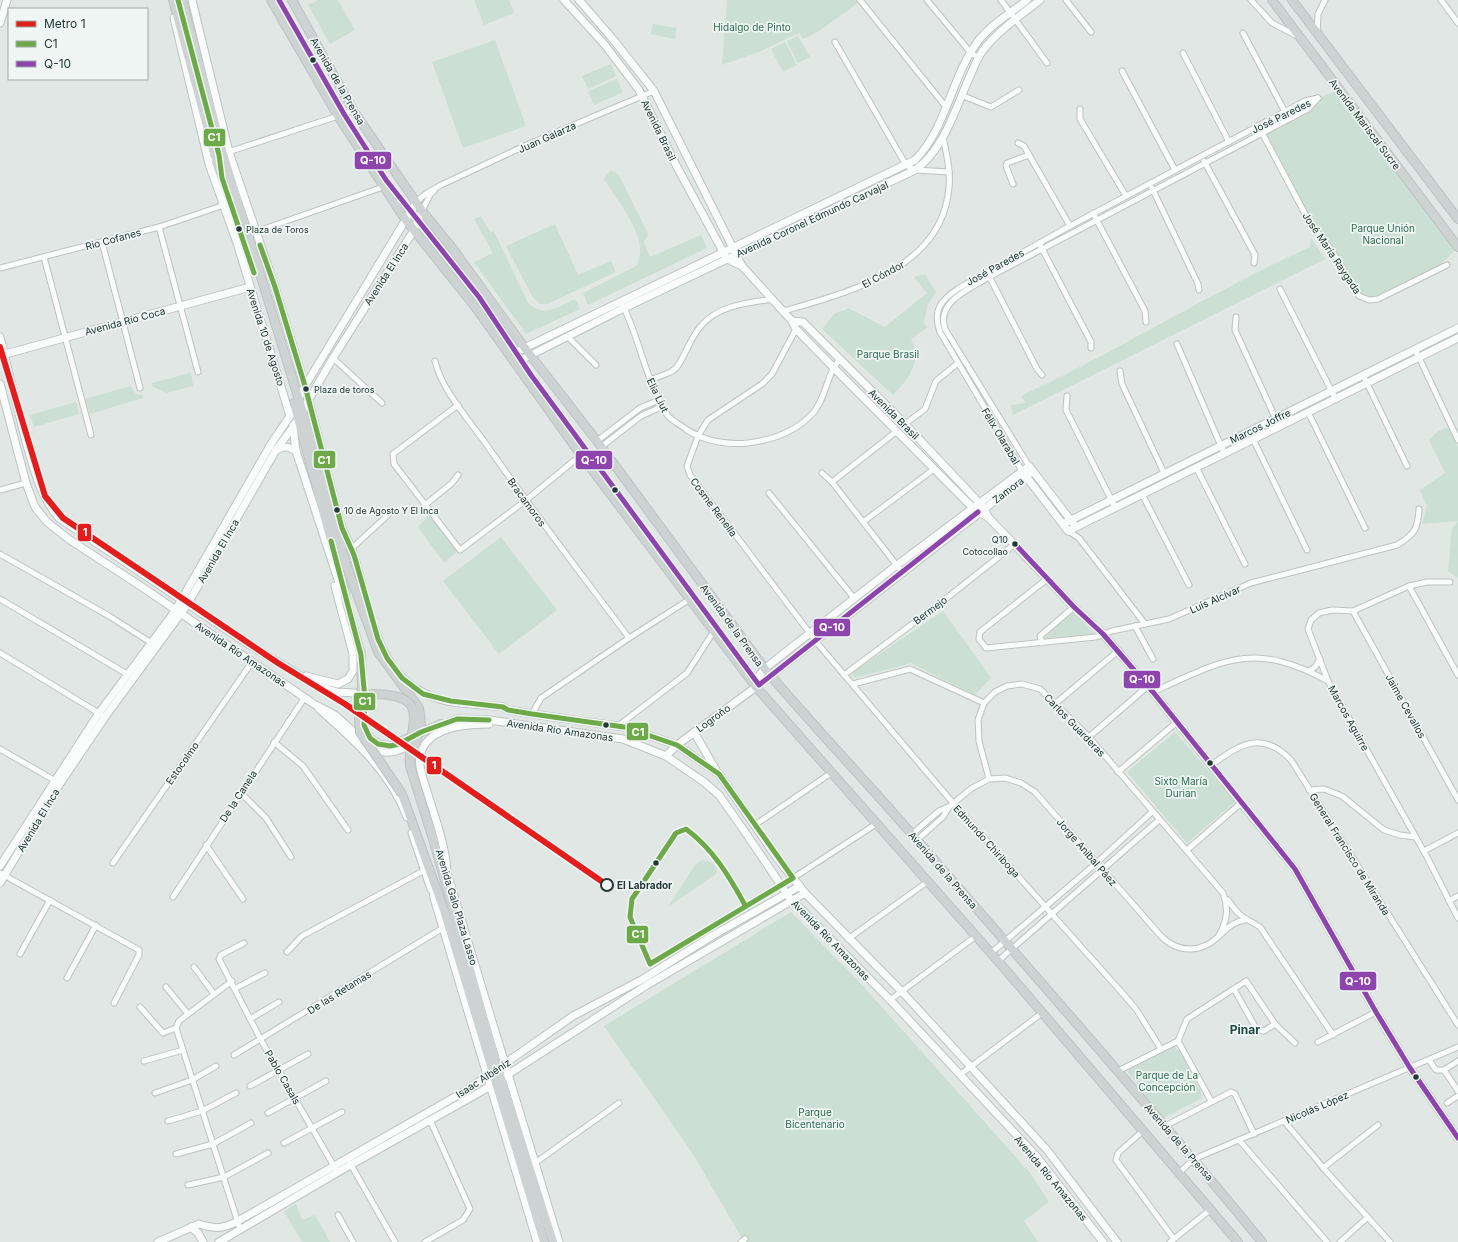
<svg xmlns="http://www.w3.org/2000/svg" width="1458" height="1242" viewBox="0 0 1458 1242" font-family="Inter,sans-serif">
  <style>
    .green { fill: #cbdfd4 }
    .lines { fill: none; stroke-linecap: round; stroke-linejoin: round }
    .street-casing { stroke: #bec3c2; stroke-width: 7 }
    .secondary-casing { stroke: #bec4c2; stroke-width: 9 }
    .primary-casing { stroke: #bcc3c2; stroke-width: 10 }
    .street { stroke: #fafbfb; stroke-width: 5 }
    .secondary { stroke: #fafbfb; stroke-width: 7 }
    .primary { stroke: #cdd3d2; stroke-width: 8 }
    .primary-bridge-casing { stroke: #bcc3c2; stroke-width: 10; stroke-linecap: butt }
    .primary-bridge { stroke: #cdd3d2; stroke-width: 8 }
    .bus-1-casing { stroke: #eff6f4; stroke-width: 8 }
    .bus-2-casing { stroke: #eff6f4; stroke-width: 8 }
    .bus-1 { stroke: #6ea949; stroke-width: 5 }
    .bus-2 { stroke: #8e44ad; stroke-width: 5 }
    .metro-1-casing { stroke: #eff6f4; stroke-width: 9 }
    .metro-1 { stroke: #e31d1b; stroke-width: 6 }
    .bus-dot { fill: #213835; stroke: #eff6f4; stroke-width: 1.5 }
    .stop-dot { fill: #eff6f4; stroke: #213835; stroke-width: 2 }
    .labels { text-anchor: middle; stroke-width: 3.5; stroke-linejoin: round; paint-order: stroke }
    .bus-label { font-size: 9px; fill: #213835; stroke: #eff6f4; text-anchor: start }
    .park-label { font-size: 10px; fill: #2e6c4e; stroke: #eff6f4 }
    .street-label { font-size: 10px; fill: #213835; stroke: #eff6f4 }
    .stop-label { font-size: 10px; font-weight: bold; fill: #213835; stroke: #eff6f4; text-anchor: start }
    .quarter-label { font-size: 12px; font-weight: bold; fill: #1f4944; stroke: #eff6f4 }
    .line-badge { stroke: #eff6f4; stroke-width: 1.5 }
    .badge-label { font-size: 11px; text-anchor: middle; font-weight: bold; fill: #fff }
  </style>
  <rect width="100%" height="100%" fill="#e1e7e5"/>
  <g class="green">
    <polygon points="318,0 338,0 355,30 330,44 308,5"/>
    <polygon points="474,0 509,0 514,13 484,25"/>
    <polygon points="727,0 855,0 858,3 816,33 803,39 799,33 761,51 722,65"/>
    <polygon points="653,24 677,28 675,39 651,34"/>
    <polygon points="798,36 810,57 798,63 787,41"/>
    <polygon points="495,40 526,126 463,148 432,62"/>
    <polygon points="785,42 797,65 783,72 771,49"/>
    <polygon points="611,64 616,76 588,89 582,76"/>
    <polygon points="617,79 623,92 594,105 588,91"/>
    <polygon points="1339,90 1458,247 1438,267 1378,299 1359,296 1331,249 1311,225 1261,134 1308,109 1318,98"/>
    <path d="M611,170L619,175L648,234L644,242L650,257L701,235L707,248L588,305L583,293L636,266C638,262 640,258 640,254C643,230 615,198 604,179Z"/>
    <path d="M481,216L490,232L494,231L528,303C545,318 557,307 575,299L580,309L526,334L474,262L493,253L474,219Z"/>
    <polygon points="555,224 578,275 611,261 616,272 547,304 540,304 532,296 506,246"/>
    <path d="M1311,238L1325,259L1013,415L1011,405L1026,403L1021,396C1120,350 1211,292 1310,247Z"/>
    <path d="M925,274L936,292L927,306L924,323L928,327L911,339C913,343 916,349 916,354C916,369 903,385 893,395L822,329L835,313L846,310L848,308L885,327L927,293L914,277Z"/>
    <polygon points="191,373 193,386 167,393 153,387 151,383"/>
    <path d="M131,386C134,393 136,395 143,395V398L90,414L85,399Z"/>
    <polygon points="76,402 79,414 34,427 30,415"/>
    <polygon points="1448,427 1458,447 1458,521 1422,524 1427,506 1420,490 1445,473 1429,440 1437,432"/>
    <polygon points="430,514 458,551 444,563 418,527"/>
    <polygon points="1458,522 1458,578 1448,571 1452,528"/>
    <polygon points="501,537 557,610 499,654 443,581"/>
    <polygon points="943,611 991,678 975,695 911,663 854,678 852,673"/>
    <polygon points="1073,612 1094,634 1044,638"/>
    <polygon points="1175,732 1235,802 1187,843 1127,772"/>
    <polygon points="702,860 713,863 717,871 716,874 668,907 695,865"/>
    <polygon points="791,912 864,987 1030,1173 1049,1202 1024,1221 1038,1242 744,1242 693,1154 604,1026"/>
    <polygon points="1175,1045 1176,1050 1180,1051 1200,1090 1202,1098 1164,1118 1128,1072 1130,1069"/>
    <polygon points="296,1204 302,1220 315,1215 330,1242 302,1242 284,1211"/>
  </g>
  <g class="lines">
    <defs>
      <g id="street">
        <polyline points="860,0 946,107"/>
        <polyline points="927,0 971,53 979,58"/>
        <polyline points="1001,0 1047,63"/>
        <polyline points="1066,0 1091,32"/>
        <polyline points="1251,0 1272,23 1297,36"/>
        <polyline points="1441,0 1458,23"/>
        <polyline points="1243,33 1285,112"/>
        <polyline points="1317,34 1318,14 1325,0"/>
        <polyline points="835,42 906,165 915,170 949,172"/>
        <polyline points="1183,53 1229,142"/>
        <polyline points="1122,71 1175,170"/>
        <polyline points="961,95 991,107 1019,90"/>
        <polyline points="1080,109 1080,119 1126,196"/>
        <polyline points="1261,131 1311,225 1331,249 1359,296 1369,300 1378,299 1447,265"/>
        <polyline points="1018,143 1024,146 1070,226"/>
        <polyline points="213,159 219,155 338,116 353,110"/>
        <polyline points="1204,161 1255,255 1254,263"/>
        <polyline points="1013,184 1006,166 1007,163 1029,155"/>
        <polyline points="1152,188 1198,284 1199,290"/>
        <polyline points="417,201 427,193 441,185 531,143 654,91"/>
        <polyline points="422,211 430,195 434,191"/>
        <polyline points="1093,213 1145,311 1146,322"/>
        <polyline points="159,227 198,372"/>
        <polyline points="255,232 383,187"/>
        <polyline points="102,242 140,388"/>
        <polyline points="1039,243 1091,342 1091,348"/>
        <polyline points="44,257 91,435"/>
        <polyline points="0,268 159,227 224,205"/>
        <polyline points="989,276 1037,369 1042,375"/>
        <polyline points="1280,289 1335,398"/>
        <path d="M623,306C639,337 644,374 662,405C664,409 666,415 670,418C675,422 682,426 687,430C705,441 727,445 748,443C772,440 797,431 813,413C827,397 826,374 840,359"/>
        <path d="M784,311C849,292 943,269 949,187C951,170 946,153 943,136"/>
        <polyline points="1236,317 1235,330 1279,426"/>
        <polyline points="796,329 772,374 762,384 708,420 698,436 687,466 690,475 818,644 953,803 1124,995 1136,1009 1161,1049"/>
        <polyline points="567,336 596,365"/>
        <polyline points="1177,344 1224,453"/>
        <polyline points="1415,349 1458,440"/>
        <polyline points="333,358 382,403"/>
        <path d="M435,361C441,388 467,418 484,441C530,508 580,572 629,638"/>
        <polyline points="1120,371 1122,384 1164,473"/>
        <polyline points="1363,375 1407,466"/>
        <path d="M650,380L671,372L677,367C686,354 690,339 700,327C718,305 747,303 773,299"/>
        <polyline points="1067,396 1066,410 1115,507"/>
        <polyline points="458,405 393,454 394,464 460,550 525,501 581,455"/>
        <polyline points="1308,412 1365,528"/>
        <polyline points="905,424 925,409 936,381 958,363"/>
        <polyline points="1253,439 1307,550"/>
        <polyline points="597,441 640,408 659,400"/>
        <polyline points="601,447 641,416 663,406"/>
        <path d="M1029,466L945,329C936,301 970,289 989,277L1308,109L1318,98"/>
        <polyline points="1196,467 1245,564"/>
        <path d="M1022,471L940,332C932,310 941,300 959,288L1070,226L1305,101L1318,98"/>
        <polyline points="822,473 832,482 902,572"/>
        <polyline points="832,482 897,431"/>
        <polyline points="0,490 26,483"/>
        <polyline points="769,493 854,598"/>
        <polyline points="1142,494 1189,585"/>
        <polyline points="425,505 452,483 458,475"/>
        <polyline points="863,522 934,469"/>
        <polyline points="1068,531 1079,538 1145,624"/>
        <polyline points="351,549 388,515"/>
        <polyline points="0,554 109,616 150,642"/>
        <path d="M1047,579L980,632L979,639L986,648L1096,637L1112,631L1169,619L1251,583L1397,545C1415,534 1418,529 1419,509"/>
        <polyline points="1450,582 1427,582 1409,586 1353,611 1332,610 1319,613 1311,620 1308,629 1328,681 1427,857 1458,918"/>
        <polyline points="1409,586 1458,675"/>
        <polyline points="0,599 127,674"/>
        <polyline points="1353,611 1458,800"/>
        <polyline points="1135,626 1153,659"/>
        <polyline points="1042,643 1040,636 1074,607"/>
        <polyline points="0,653 102,715"/>
        <polyline points="1309,671 1315,667 1320,659"/>
        <polyline points="844,675 943,601 1015,544"/>
        <polyline points="853,684 910,669 984,703"/>
        <path d="M1153,692C1225,659 1254,641 1328,681"/>
        <polyline points="1056,703 1118,651"/>
        <polyline points="532,714 541,698 629,638 690,599"/>
        <polyline points="618,726 687,673 714,631"/>
        <polyline points="1089,737 1148,686"/>
        <polyline points="274,742 303,766 348,830"/>
        <polyline points="0,749 54,780"/>
        <path d="M1211,765C1240,745 1261,729 1291,760L1458,1025"/>
        <polyline points="1118,772 1177,722"/>
        <path d="M989,779L979,741L978,720L984,703L995,692L1007,686L1022,684L1040,689L1089,737L1223,893C1229,909 1227,922 1218,937"/>
        <polyline points="1309,790 1324,789 1342,796 1384,830 1400,835 1415,837"/>
        <polyline points="241,793 266,818 291,857"/>
        <polyline points="755,825 831,773"/>
        <polyline points="912,834 939,811 948,807"/>
        <path d="M917,840L943,817L949,807L956,801L972,788L989,779L1005,778L1021,783L1035,792L1160,935C1177,953 1201,954 1219,936C1228,928 1232,922 1245,920"/>
        <polyline points="206,845 243,899"/>
        <polyline points="1187,850 1241,803"/>
        <polyline points="1424,851 1458,833"/>
        <polyline points="113,863 252,662"/>
        <polyline points="0,873 139,950 139,955 114,1003"/>
        <polyline points="781,886 876,824"/>
        <polyline points="173,897 305,697"/>
        <path d="M1228,900C1240,918 1244,917 1260,927L1333,1035"/>
        <polyline points="1449,901 1458,896"/>
        <polyline points="848,939 927,882"/>
        <polyline points="244,943 221,955 219,959 261,1040 335,1168"/>
        <polyline points="287,952 302,936 425,870"/>
        <polyline points="991,953 1093,866 1152,812"/>
        <polyline points="20,954 50,900"/>
        <polyline points="998,961 1159,820"/>
        <polyline points="194,967 214,994"/>
        <polyline points="67,978 96,925"/>
        <polyline points="232,981 179,1021 176,1028 240,1229"/>
        <polyline points="166,987 188,1014"/>
        <polyline points="236,988 265,973"/>
        <polyline points="1234,989 1257,1030 1264,1031 1275,1024"/>
        <polyline points="890,1000 976,936"/>
        <polyline points="140,1007 163,1033 176,1028"/>
        <polyline points="250,1019 279,1002"/>
        <polyline points="1178,1041 1211,1101"/>
        <polyline points="1318,1042 1376,1012"/>
        <polyline points="234,1055 443,928"/>
        <polyline points="1429,1060 1436,1070 1444,1070 1458,1091"/>
        <polyline points="144,1061 183,1050"/>
        <polyline points="1444,1070 1458,1061"/>
        <polyline points="1118,1071 1178,1041 1187,1019 1246,981 1275,1024 1295,1043"/>
        <polyline points="961,1074 1042,1013"/>
        <polyline points="250,1086 308,1054"/>
        <polyline points="155,1093 192,1080 216,1066"/>
        <polyline points="1447,1103 1458,1096"/>
        <polyline points="268,1113 326,1081"/>
        <polyline points="168,1121 202,1111 236,1093"/>
        <polyline points="1284,1121 1326,1171 1390,1242"/>
        <polyline points="1165,1126 1231,1092 1235,1094 1254,1134"/>
        <polyline points="1144,1130 1118,1153 1116,1160 1174,1239"/>
        <polyline points="1239,1140 1327,1242"/>
        <polyline points="284,1143 342,1112"/>
        <polyline points="176,1154 213,1144 251,1123"/>
        <polyline points="350,1163 395,1242"/>
        <polyline points="535,1163 619,1103"/>
        <polyline points="1323,1168 1378,1125"/>
        <polyline points="1180,1172 1194,1159 1458,1047"/>
        <polyline points="188,1185 224,1177 268,1153"/>
        <polyline points="338,1215 353,1242"/>
        <polyline points="425,1242 463,1220 470,1209 430,1120"/>
        <polyline points="741,1242 745,1239"/>
        <polyline points="1170,1242 1210,1210"/>
        <polyline points="1340,1242 1368,1217"/>
      </g>
      <g id="secondary">
        <polyline points="192,0 229,152 275,287 305,386 343,533"/>
        <polyline points="564,0 605,45 639,90 677,167 727,259 742,266"/>
        <polyline points="579,0 612,38 654,91 742,266 792,321 796,329 833,367 968,503 978,512 988,517"/>
        <polyline points="174,18 209,164 237,243 290,416"/>
        <polyline points="0,23 7,0"/>
        <polyline points="792,321 803,322 905,424 984,508 988,517 1074,607 1103,634 1153,692 1241,803 1295,869 1376,1012 1410,1068 1458,1138"/>
        <path d="M0,337C9,372 17,407 26,442C34,469 40,496 59,518L248,644L314,684L337,692L371,694"/>
        <polyline points="2,355 250,287"/>
        <path d="M510,355L915,160C946,129 951,79 976,44C988,26 1010,14 1027,0"/>
        <path d="M515,363L624,308L915,170C944,150 956,107 970,76C974,67 978,56 984,49C999,30 1021,15 1040,0"/>
        <polyline points="0,384 26,483 35,507 47,522 70,540 142,587 314,704 335,715 362,739"/>
        <polyline points="293,426 296,451 342,592"/>
        <path d="M276,450C284,446 288,446 296,451"/>
        <polyline points="1022,471 1068,531 1458,338"/>
        <polyline points="1063,524 1458,328"/>
        <path d="M342,528C346,537 351,546 354,556C370,605 375,676 431,696C453,705 480,704 503,707L508,710L532,714L624,727L677,745L719,774L777,858L805,893L906,996L1047,1150L1117,1242"/>
        <polyline points="306,676 338,684 348,679 353,671 353,654 335,586"/>
        <path d="M756,687C756,676 764,669 773,662L897,565L1029,466L1073,523"/>
        <path d="M319,709C353,739 391,772 407,817"/>
        <polyline points="437,727 457,719 489,720 623,739 666,756 704,782 719,795 745,832 789,897 895,1005 1037,1157 1103,1242"/>
        <polyline points="694,732 717,772"/>
        <path d="M370,746C385,757 400,752 413,742"/>
        <polyline points="666,756 677,745 756,687 1033,471"/>
        <polyline points="412,833 431,889"/>
        <polyline points="0,866 99,713 175,611 271,444 290,416 305,386 417,201"/>
        <polyline points="445,866 559,1242"/>
        <path d="M447,871C445,843 434,815 426,788C423,778 418,766 420,756C426,727 466,724 489,724"/>
        <polyline points="0,883 57,788 105,717 187,605 276,450 293,427 333,358 414,230 422,211"/>
        <polyline points="432,883 434,898 537,1242"/>
        <polyline points="191,1227 198,1233 203,1242"/>
        <path d="M158,1242L199,1224C215,1229 223,1229 238,1221L467,1090L573,1016L643,979L712,936L800,886"/>
        <polyline points="219,1242 338,1172 482,1091 647,985 805,893"/>
      </g>
      <g id="primary">
        <polyline points="173,0 215,156 253,268"/>
        <polyline points="182,0 223,154 304,416 347,567 378,652 419,708"/>
        <polyline points="271,0 338,116 405,219 476,308 581,455 756,687 998,961 1238,1242"/>
        <path d="M292,0L353,110L422,211L453,249L524,347L597,441L765,669C814,727 867,782 917,840C1032,973 1150,1105 1262,1242"/>
        <polyline points="1272,0 1458,247"/>
        <polyline points="1292,0 1458,219"/>
        <polyline points="294,403 344,588 346,603 361,655 362,685"/>
        <path d="M364,725C366,738 376,746 390,746L441,724"/>
        <polyline points="410,766 433,839 498,1069 553,1242"/>
        <polyline points="402,794 444,910 544,1242"/>
      </g>
    </defs>
    <use href="#street" class="street-casing"/>
    <use href="#secondary" class="secondary-casing"/>
    <use href="#primary" class="primary-casing"/>
    <use href="#street" class="street"/>
    <use href="#secondary" class="secondary"/>
    <use href="#primary" class="primary"/>
    <defs>
      <g id="primary-bridge">
        <polyline points="362,685 359,719 360,732 402,794"/>
        <path d="M371,694C437,694 406,725 410,766"/>
        <polyline points="415,746 421,724 419,708"/>
      </g>
    </defs>
    <use href="#primary-bridge" class="primary-bridge-casing"/>
    <use href="#primary-bridge" class="primary-bridge"/>
    <defs>
      <g id="bus-1">
        <polyline points="178,0 219,155 222,178 254,273"/>
        <path d="M260,245L275,287L305,386L342,528L354,555L378,639L387,658L402,678L423,694L451,701L503,707L508,710L532,714L624,727L677,745L719,774L793,878L650,964L630,917L632,899L676,833L686,829C713,849 729,876 745,905"/>
        <polyline points="331,541 361,655 365,700 364,725 370,738 378,744 390,746 399,744 421,732 457,719 489,720"/>
      </g>
      <g id="bus-2">
        <polyline points="279,0 344,114 386,180 479,297 531,375 759,685 978,512"/>
        <polyline points="1015,544 1074,607 1103,634 1153,692 1295,869 1376,1012 1410,1068 1458,1138"/>
      </g>
    </defs>
    <use href="#bus-1" class="bus-1-casing"/>
    <use href="#bus-2" class="bus-2-casing"/>
    <use href="#bus-1" class="bus-1"/>
    <use href="#bus-2" class="bus-2"/>
    <defs>
      <polyline id="metro-1" points="0,347 45,496 63,518 278,663 345,704 607,885"/>
    </defs>
    <use href="#metro-1" class="metro-1-casing"/>
    <use href="#metro-1" class="metro-1"/>
  </g>
  <g class="bus-dot">
    <circle cx="313" cy="60" r="3.5"/>
    <circle cx="239" cy="229" r="3.5"/>
    <circle cx="306" cy="389" r="3.5"/>
    <circle cx="615" cy="490" r="3.5"/>
    <circle cx="337" cy="510" r="3.5"/>
    <circle cx="1015" cy="544" r="3.5"/>
    <circle cx="606" cy="725" r="3.5"/>
    <circle cx="1210" cy="763" r="3.5"/>
    <circle cx="656" cy="863" r="3.5"/>
    <circle cx="1416" cy="1077" r="3.5"/>
  </g>
  <circle class="stop-dot" cx="607" cy="885" r="6"/>
  <g class="labels">
    <g class="bus-label">
      <text x="246" y="233">Plaza de Toros</text>
      <text x="314" y="393">Plaza de toros</text>
      <text x="344" y="514">10 de Agosto Y El Inca</text>
      <text x="1008" y="543" text-anchor="end">Q10<tspan x="1008" dy="12">Cotocollao</tspan></text>
    </g>
    <g class="park-label">
      <text x="752" y="31">Hidalgo de Pinto</text>
      <text x="1383" y="232">Parque Unión<tspan x="1383" dy="12">Nacional</tspan></text>
      <text x="888" y="358">Parque Brasil</text>
      <text x="1181" y="785">Sixto María<tspan x="1181" dy="12">Durian</tspan></text>
      <text x="1167" y="1079">Parque de La<tspan x="1167" dy="12">Concepción</tspan></text>
      <text x="815" y="1116">Parque<tspan x="815" dy="12">Bicentenario</tspan></text>
    </g>
    <g class="street-label">
      <text transform="translate(338 81) rotate(60)" y="4">Avenida de la Prensa</text>
      <text transform="translate(1281 116) rotate(-26)" y="4">José Paredes</text>
      <text transform="translate(1365 124) rotate(53)" y="4">Avenida Mariscal Sucre</text>
      <text transform="translate(659 130) rotate(64)" y="4">Avenida Brasil</text>
      <text transform="translate(547 137) rotate(-24)" y="4">Juan Galarza</text>
      <text transform="translate(812 219) rotate(-25)" y="4">Avenida Coronel Edmundo Carvajal</text>
      <text transform="translate(113 239) rotate(-15)" y="4">Rio Cofanes</text>
      <text transform="translate(1332 253) rotate(56)" y="4">José María Raygada</text>
      <text transform="translate(995 267) rotate(-29)" y="4">José Paredes</text>
      <text transform="translate(386 274) rotate(-57)" y="4">Avenida El Inca</text>
      <text transform="translate(883 274) rotate(-28)" y="4">El Cóndor</text>
      <text transform="translate(125 321) rotate(-15)" y="4">Avenida Río Coca</text>
      <text transform="translate(266 337) rotate(72)" y="4">Avenida 10 de Agosto</text>
      <text transform="translate(658 395) rotate(64)" y="4">Elia Liut</text>
      <text transform="translate(894 414) rotate(45)" y="4">Avenida Brasil</text>
      <text transform="translate(1260 426) rotate(-26)" y="4">Marcos Joffre</text>
      <text transform="translate(1001 436) rotate(59)" y="4">Félix Olarabal</text>
      <text transform="translate(1008 490) rotate(-37)" y="4">Zamora</text>
      <text transform="translate(527 502) rotate(54)" y="4">Bracamoros</text>
      <text transform="translate(714 507) rotate(53)" y="4">Cosme Renella</text>
      <text transform="translate(218 551) rotate(-60)" y="4">Avenida El Inca</text>
      <text transform="translate(1215 599) rotate(-24)" y="4">Luis Alcívar</text>
      <text transform="translate(930 610) rotate(-37)" y="4">Bermejo</text>
      <text transform="translate(732 625) rotate(54)" y="4">Avenida de la Prensa</text>
      <text transform="translate(241 654) rotate(34)" y="4">Avenida Río Amazonas</text>
      <text transform="translate(1406 706) rotate(61)" y="4">Jaime Cevallos</text>
      <text transform="translate(713 718) rotate(-36)" y="4">Logroño</text>
      <text transform="translate(1349 718) rotate(61)" y="4">Marcos Aguirre</text>
      <text transform="translate(1075 725) rotate(46)" y="4">Carlos Guarderas</text>
      <text transform="translate(560 730) rotate(8)" y="4">Avenida Río Amazonas</text>
      <text transform="translate(182 763) rotate(-55)" y="4">Estocolmo</text>
      <text transform="translate(238 796) rotate(-57)" y="4">De la Canela</text>
      <text transform="translate(38 820) rotate(-59)" y="4">Avenida El Inca</text>
      <text transform="translate(987 841) rotate(48)" y="4">Edmundo Chiriboga</text>
      <text transform="translate(1087 852) rotate(49)" y="4">Jorge Anibal Páez</text>
      <text transform="translate(1350 854) rotate(58)" y="4">General Francisco de Miranda</text>
      <text transform="translate(943 870) rotate(49)" y="4">Avenida de la Prensa</text>
      <text transform="translate(457 907) rotate(73)" y="4">Avenida Galo Plaza Lasso</text>
      <text transform="translate(831 940) rotate(46)" y="4">Avenida Río Amazonas</text>
      <text transform="translate(339 992) rotate(-32)" y="4">De las Retamas</text>
      <text transform="translate(283 1077) rotate(60)" y="4">Pablo Casals</text>
      <text transform="translate(483 1078) rotate(-33)" y="4">Isaac Albéniz</text>
      <text transform="translate(1317 1107) rotate(-23)" y="4">Nicolás López</text>
      <text transform="translate(1179 1142) rotate(49)" y="4">Avenida de la Prensa</text>
      <text transform="translate(1051 1178) rotate(50)" y="4">Avenida Río Amazonas</text>
    </g>
    <g class="stop-label">
      <text x="617" y="889">El Labrador</text>
    </g>
    <g class="quarter-label">
      <text x="1245" y="1034">Pinar</text>
    </g>
  </g>
  <g class="line-badge">
    <rect x="203" y="128" width="23" height="19" rx="4" fill="#6ea949"/>
    <rect x="354" y="151" width="38" height="19" rx="4" fill="#8e44ad"/>
    <rect x="313" y="450" width="23" height="19" rx="4" fill="#6ea949"/>
    <rect x="575" y="450" width="38" height="20" rx="4" fill="#8e44ad"/>
    <rect x="77" y="523" width="15" height="19" rx="4" fill="#e31d1b"/>
    <rect x="813" y="618" width="38" height="19" rx="4" fill="#8e44ad"/>
    <rect x="1123" y="670" width="38" height="19" rx="4" fill="#8e44ad"/>
    <rect x="353" y="692" width="23" height="19" rx="4" fill="#6ea949"/>
    <rect x="626" y="722" width="23" height="19" rx="4" fill="#6ea949"/>
    <rect x="426" y="756" width="16" height="19" rx="4" fill="#e31d1b"/>
    <rect x="626" y="925" width="23" height="19" rx="4" fill="#6ea949"/>
    <rect x="1339" y="971" width="38" height="20" rx="4" fill="#8e44ad"/>
  </g>
  <g class="badge-label">
    <text x="214" y="141">C1</text>
    <text x="373" y="164">Q-10</text>
    <text x="324" y="464">C1</text>
    <text x="594" y="464">Q-10</text>
    <text x="85" y="536">1</text>
    <text x="832" y="631">Q-10</text>
    <text x="1142" y="683">Q-10</text>
    <text x="365" y="705">C1</text>
    <text x="638" y="736">C1</text>
    <text x="434" y="769">1</text>
    <text x="638" y="938">C1</text>
    <text x="1358" y="985">Q-10</text>
  </g>
  <rect x="8" y="8" width="140" height="72" fill="#eff6f4" stroke="#9daaa8"/>
  <rect x="16" y="21" width="20" height="6" fill="#e31d1b" stroke="#9daaa8"/>
  <text x="44" y="28" font-size="12" fill="#213835">Metro 1</text>
  <rect x="16" y="41" width="20" height="6" fill="#6ea949" stroke="#9daaa8"/>
  <text x="44" y="48" font-size="12" fill="#213835">C1</text>
  <rect x="16" y="61" width="20" height="6" fill="#8e44ad" stroke="#9daaa8"/>
  <text x="44" y="68" font-size="12" fill="#213835">Q-10</text>
</svg>
